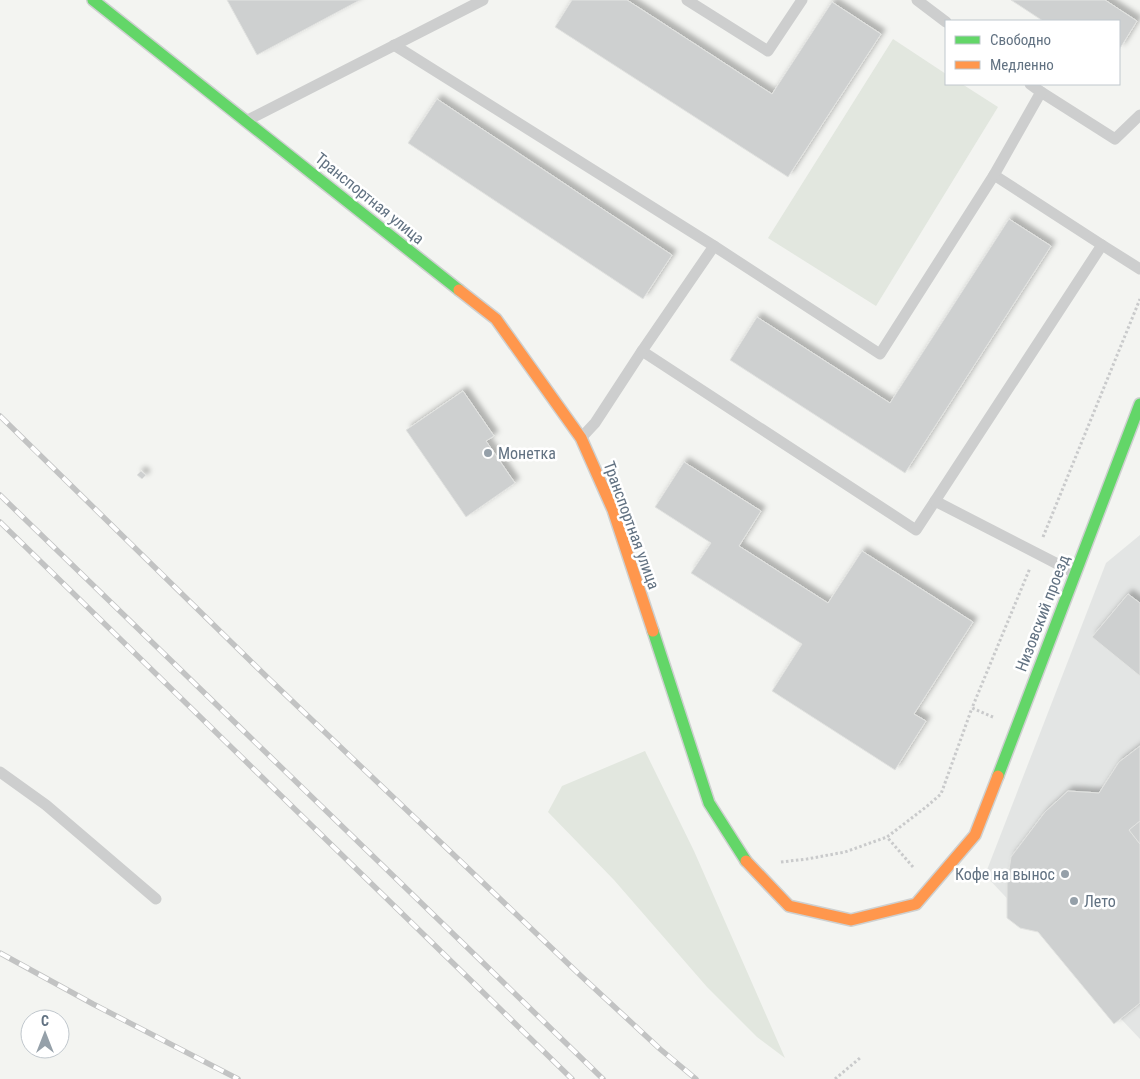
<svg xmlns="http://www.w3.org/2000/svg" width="1140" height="1079" viewBox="0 0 1140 1079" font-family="'Roboto Condensed',sans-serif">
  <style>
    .built { fill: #e3e5e4 }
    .green { fill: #e2e7df }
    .building { fill: #ced0d0; stroke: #e2e3e1; filter: url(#shadow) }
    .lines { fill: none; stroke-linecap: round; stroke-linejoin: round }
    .fast-casing { stroke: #ced0d0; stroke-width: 14 }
    .slow-casing { stroke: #ced0d0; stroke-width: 14 }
    .path { stroke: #c9cacb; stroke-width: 3; stroke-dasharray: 2.5 2.5; stroke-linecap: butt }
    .lane { stroke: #cdcece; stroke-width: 11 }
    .fast { stroke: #63d668; stroke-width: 11 }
    .slow { stroke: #ff974d; stroke-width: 11 }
    .rail-casing { stroke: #c2c3c3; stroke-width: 5.5 }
    .rail { stroke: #fff; stroke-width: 4; stroke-dasharray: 11; stroke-linecap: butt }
    .poi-dot { fill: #95a0a9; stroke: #fff; stroke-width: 2 }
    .labels { text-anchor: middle; stroke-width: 5; stroke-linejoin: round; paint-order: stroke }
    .street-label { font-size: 16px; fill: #627282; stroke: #fff }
    .poi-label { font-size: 16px; fill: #627282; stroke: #fff; text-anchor: start }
  </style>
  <defs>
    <filter id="shadow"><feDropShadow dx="4.5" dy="-4.5" stdDeviation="2.5" flood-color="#0004"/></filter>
  </defs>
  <rect width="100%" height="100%" fill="#f3f4f1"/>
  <polygon class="built" points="1140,535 1140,1039 985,875 1106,563"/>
  <g class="green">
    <polygon points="893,39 946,74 946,84 962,84 998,107 876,306 768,238"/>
    <polygon points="645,751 694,851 785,1058 757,1037 707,987 614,880 548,812 562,786"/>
  </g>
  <g class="building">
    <polygon points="227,0 360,0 257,55"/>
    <polygon points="572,0 627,0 772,94 832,2 881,34 788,177 555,27"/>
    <polygon points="1011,0 1105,0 1137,21 1119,50 1119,21 1043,21"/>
    <polygon points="437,99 672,255 643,299 408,143"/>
    <polygon points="1009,219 1051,246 905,473 730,360 757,317 890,403"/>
    <polygon points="463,391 494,436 486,441 515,483 466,517 406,430"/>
    <polygon points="684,462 761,511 739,546 828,603 862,551 973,622 914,714 926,721 895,770 772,691 802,644 691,573 711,543 655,507"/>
    <polygon points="141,471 146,475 142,479 137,475"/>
    <polygon points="1128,594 1140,603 1140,676 1092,637"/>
    <polygon points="1140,746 1140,821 1129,830 1140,844 1140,1003 1114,1024 1038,932 1020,928 1007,918 1007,883 1011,857 1045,812 1068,791 1099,793 1119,762"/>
    <polygon points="1140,821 1140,844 1129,830"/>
  </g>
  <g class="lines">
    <defs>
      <g id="fast">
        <polyline points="93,0 459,290"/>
        <polyline points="653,631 709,803 746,861"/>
        <polyline points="998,776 1140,404"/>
      </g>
      <g id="slow">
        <polyline points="459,290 496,319 581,438 613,510 653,631"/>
        <polyline points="746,861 789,906 851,920 916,904 975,835 998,776"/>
      </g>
    </defs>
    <use href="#fast" class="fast-casing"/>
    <use href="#slow" class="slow-casing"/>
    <g class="path">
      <polyline points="1043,537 1140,299"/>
      <polyline points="993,717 972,708 1030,568"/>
      <polyline points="781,862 807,859 845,852 887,837"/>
      <polyline points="913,867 887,837 926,807 941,794 972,708"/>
      <polyline points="835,1079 860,1058"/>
    </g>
    <g class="lane">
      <polyline points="687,0 768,51 802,0"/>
      <polyline points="917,0 946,22"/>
      <polyline points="394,45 714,246 880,354 994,175 1102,245 1140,269"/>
      <polyline points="1041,92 1115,139 1140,115"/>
      <polyline points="246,121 483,0"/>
      <polyline points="994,175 1041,92 1030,84"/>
      <polyline points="642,351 916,530 935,501 1075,573"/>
      <polyline points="581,438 595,423 642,351 714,246"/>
      <polyline points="935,501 1102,245"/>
      <polyline points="0,772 46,805 156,899"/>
    </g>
    <use href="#fast" class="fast"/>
    <use href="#slow" class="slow"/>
    <defs>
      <g id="rail">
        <polyline points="0,416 269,679 580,975 660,1049 696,1079"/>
        <polyline points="0,495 603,1079"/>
        <polyline points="0,522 572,1079"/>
        <polyline points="0,953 93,1004 238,1079"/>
      </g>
    </defs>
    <use href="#rail" class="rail-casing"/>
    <use href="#rail" class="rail"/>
  </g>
  <g class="poi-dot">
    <circle cx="488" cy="453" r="5"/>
    <circle cx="1065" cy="874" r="5"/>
    <circle cx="1074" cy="901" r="5"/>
  </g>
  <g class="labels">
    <g class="street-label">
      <text transform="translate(370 198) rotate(39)" y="6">Транспортная улица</text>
      <text transform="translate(632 525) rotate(70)" y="6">Транспортная улица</text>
      <text transform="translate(1042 613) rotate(-69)" y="6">Низовский проезд</text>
    </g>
    <g class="poi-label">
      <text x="498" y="459">Монетка</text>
      <text x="1055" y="880" text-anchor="end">Кофе на вынос</text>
      <text x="1084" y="907">Лето</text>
    </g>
  </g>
  <rect x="945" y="20" width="175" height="65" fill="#ffffff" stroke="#c0c7cd"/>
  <rect x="955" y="36" width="25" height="8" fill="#63d668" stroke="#c0c7cd"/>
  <text x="990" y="45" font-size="15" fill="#627282">Свободно</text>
  <rect x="955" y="61" width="25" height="8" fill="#ff974d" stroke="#c0c7cd"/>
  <text x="990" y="70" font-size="15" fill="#627282">Медленно</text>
  <g transform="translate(45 1034)"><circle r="24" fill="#ffffff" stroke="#c0c7cd"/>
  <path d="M0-4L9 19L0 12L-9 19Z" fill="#95a0a9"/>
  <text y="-8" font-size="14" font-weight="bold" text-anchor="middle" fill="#627282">С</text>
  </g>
</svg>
